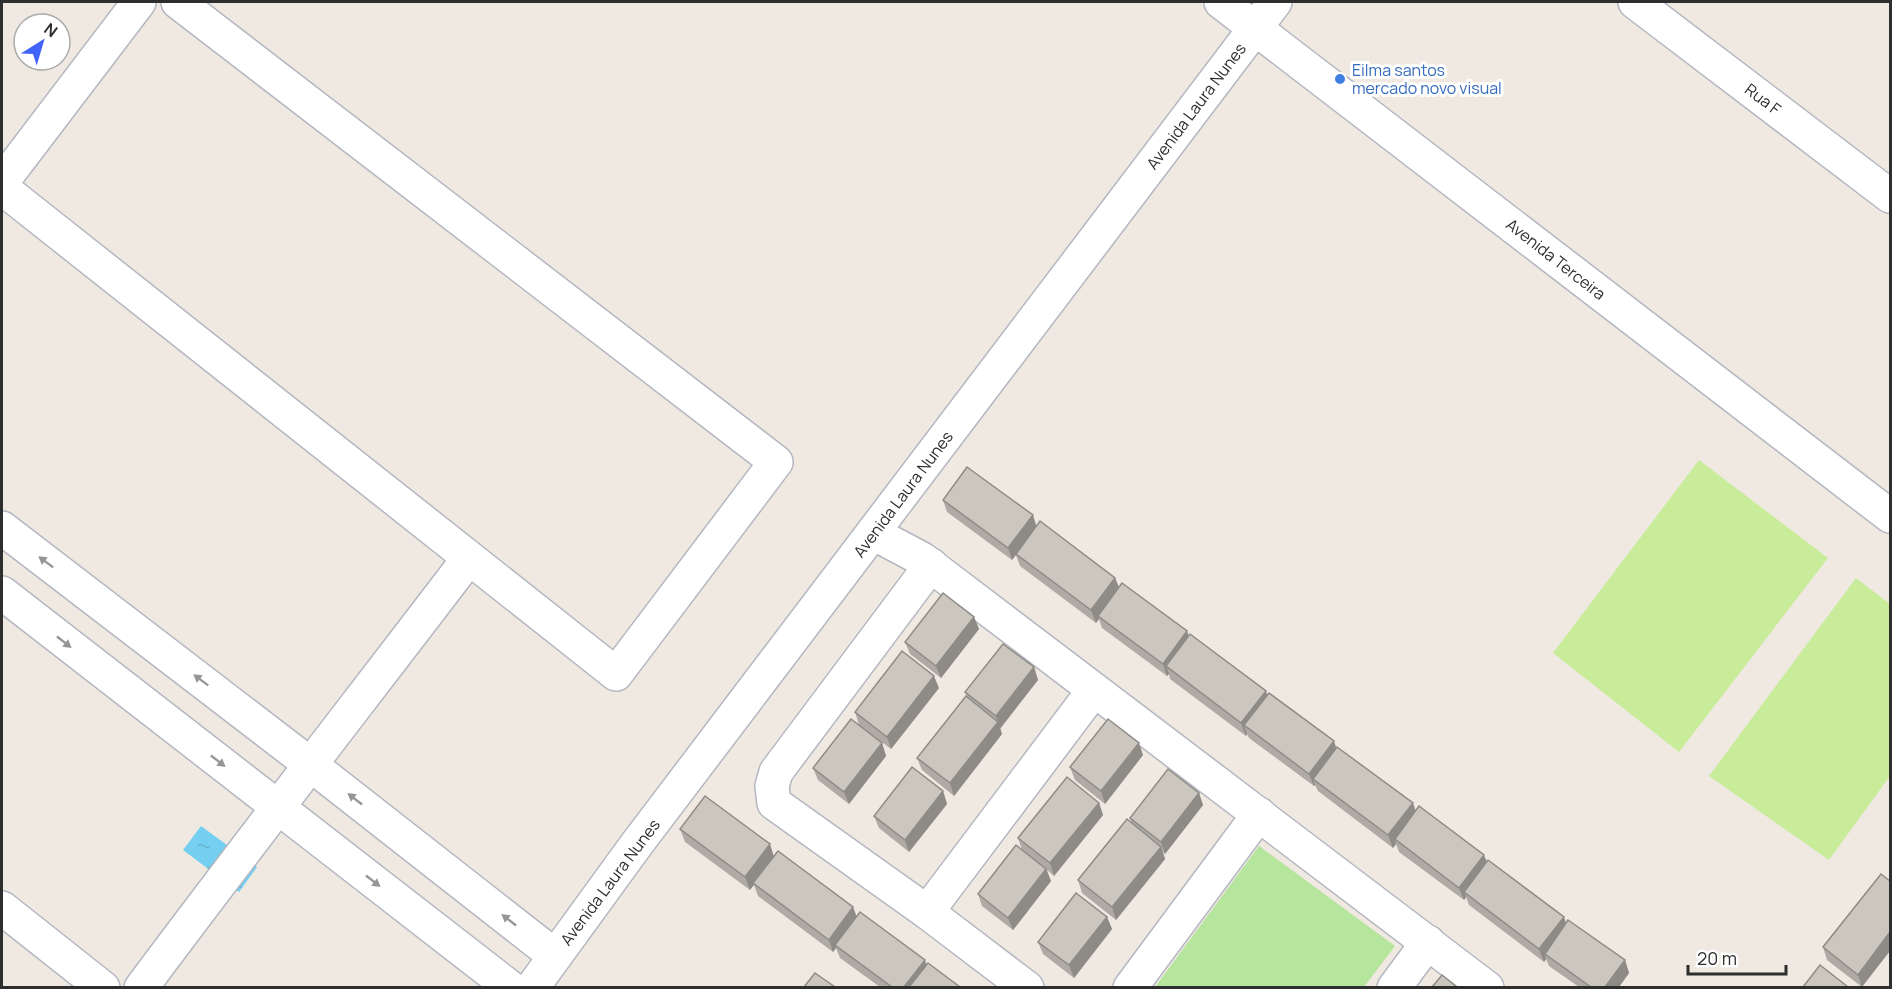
<svg xmlns="http://www.w3.org/2000/svg" width="1892" height="989" viewBox="0 0 1892 989" font-family="Manrope,sans-serif">
  <style>
    .grass { fill: #b6e59e }
    .pitch { fill: #c9ec9a }
    .water { fill: url(#water-ripples) }
    .lines { fill: none; stroke-linecap: round; stroke-linejoin: round }
    .minor-casing { stroke: #b4b7c1; stroke-width: 36 }
    .minor { stroke: #fff; stroke-width: 33 }
    .wall { fill: #afaba4 }
    .shaded-wall { fill: #8e8b86 }
    .building { fill: #cbc7bf; stroke: #8e8b86; stroke-width: 1.5 }
    .oneway { fill: #969696 }
    .shop-dot { fill: #3f7fe0; stroke: #fff; stroke-width: 2 }
    .labels { text-anchor: middle; stroke-width: 6; stroke-linejoin: round; paint-order: stroke }
    .shop-label { font-size: 16px; fill: #366cbe; stroke: #fff; text-anchor: start }
    .street-label { font-size: 16px; fill: #2e2e2e; stroke: #fff }
  </style>
  <defs>
    <pattern id="water-ripples" width="26" height="14" patternUnits="userSpaceOnUse" patternTransform="scale(1.5)"><rect width="26" height="14" fill="#75cff0"/><path d="M2 4q2-2 4 0t4 0M15 11q2-2 4 0t4 0" fill="none" stroke="#66b2ce"/></pattern>
  </defs>
  <rect width="100%" height="100%" fill="#efe9e1"/>
  <polygon class="grass" points="1259,846 1395,946 1364,987 1155,987"/>
  <g class="pitch">
    <polygon points="1699,460 1828,558 1679,752 1553,653"/>
    <polygon points="1856,578 1890,604 1890,776 1829,860 1709,776"/>
  </g>
  <polygon class="water" points="201,826 257,867 239,892 183,850"/>
  <g class="lines">
    <defs>
      <g id="minor">
        <polyline points="1221,2 1890,516"/>
        <polyline points="1635,2 1890,196"/>
        <polyline points="2,182 139,2"/>
        <polyline points="2,188 616,674 776,462 178,2"/>
        <polyline points="2,528 311,765 555,956"/>
        <polyline points="873,533 922,559 1487,988"/>
        <polyline points="931,565 776,772 772,786 774,803 927,912 1027,988"/>
        <polyline points="2,593 511,988"/>
        <polyline points="2,908 103,988"/>
        <polyline points="927,912 1094,690"/>
        <path d="M141,988C249,843 360,701 469,558"/>
        <polyline points="532,988 636,845 1275,2"/>
        <polyline points="1130,988 1259,814"/>
        <polyline points="1394,988 1428,942"/>
      </g>
    </defs>
    <use href="#minor" class="minor-casing"/>
    <use href="#minor" class="minor"/>
  </g>
  <g class="wall">
    <polygon points="943,500 1036,526 1115,578 1119,587 1189,636 1336,748 1416,811 1487,862 1566,923 1625,960 1629,973 1619,987 1579,987 1549,966 1546,959 1544,962 1469,905 1466,897 1464,900 1399,852 1396,844 1393,848 1318,791 1315,785 1314,786 1249,738 1247,734 1246,736 1170,679 1169,674 1167,676 1102,628 1099,619 1096,623 1020,566 1016,555 1012,560 947,512"/>
    <polygon points="974,617 979,629 941,678 910,654 905,642"/>
    <polygon points="1034,667 1038,680 1000,728 1002,734 954,796 922,770 917,758 967,697 965,692"/>
    <polygon points="939,688 891,749 859,725 855,712"/>
    <polygon points="882,743 886,756 849,804 818,780 813,768"/>
    <polygon points="1143,755 1105,804 1075,780 1070,767"/>
    <polygon points="943,791 947,804 909,852 879,828 874,816"/>
    <polygon points="1199,793 1203,805 1165,854 1163,852 1165,859 1116,920 1082,893 1078,880 1132,824 1130,818"/>
    <polygon points="1099,803 1103,815 1054,876 1047,870 1051,881 1013,930 982,906 978,894 1022,850 1018,838"/>
    <polygon points="680,829 774,856 853,907 856,916 960,987 880,987 840,958 836,948 833,952 758,896 754,885 750,890 685,842"/>
    <polygon points="1881,874 1862,987 1827,960 1823,947"/>
    <polygon points="1107,917 1112,929 1074,978 1043,954 1038,942"/>
  </g>
  <g class="shaded-wall">
    <polygon points="1033,515 1037,528 1012,560 1008,548"/>
    <polygon points="1115,578 1120,590 1098,616 1099,619 1096,623 1091,610"/>
    <polygon points="974,617 979,629 941,678 936,666"/>
    <polygon points="1187,631 1192,644 1166,666 1169,674 1167,676 1163,664"/>
    <polygon points="1034,667 1038,680 1000,729 996,716"/>
    <polygon points="934,676 939,688 891,749 887,737"/>
    <polygon points="1266,691 1270,703 1244,725 1247,734 1246,736 1241,723"/>
    <polygon points="998,722 1002,734 954,796 950,783"/>
    <polygon points="1334,741 1338,753 1313,779 1315,785 1314,786 1309,774"/>
    <polygon points="882,743 886,756 849,804 844,792"/>
    <polygon points="1139,743 1143,755 1105,804 1101,791"/>
    <polygon points="943,791 947,804 909,852 905,840"/>
    <polygon points="1199,793 1203,805 1165,854 1161,842"/>
    <polygon points="1099,803 1103,815 1054,876 1050,863"/>
    <polygon points="1413,803 1417,815 1395,839 1396,844 1393,848 1388,835"/>
    <polygon points="770,844 774,857 750,890 745,877"/>
    <polygon points="1161,847 1165,859 1116,920 1112,907"/>
    <polygon points="1484,855 1489,867 1464,892 1466,897 1464,900 1459,888"/>
    <polygon points="1046,869 1051,881 1013,930 1008,918"/>
    <polygon points="853,907 858,920 835,945 836,948 833,952 829,940"/>
    <polygon points="1107,917 1112,929 1074,978 1069,965"/>
    <polygon points="1564,917 1568,929 1545,954 1546,959 1544,962 1539,949"/>
    <polygon points="1890,932 1890,951 1862,987 1858,975"/>
    <polygon points="925,960 929,973 918,987 904,987"/>
    <polygon points="1625,960 1629,973 1619,987 1605,987"/>
  </g>
  <g class="building">
    <polygon points="967,467 1033,515 1008,548 943,500"/>
    <polygon points="1040,521 1115,578 1091,610 1016,554"/>
    <polygon points="1122,583 1187,631 1163,664 1098,616"/>
    <polygon points="943,593 974,617 936,666 905,642"/>
    <polygon points="1190,634 1266,691 1241,723 1166,666"/>
    <polygon points="1003,644 1034,667 996,716 965,692"/>
    <polygon points="902,651 934,676 887,737 855,712"/>
    <polygon points="1269,693 1334,741 1309,774 1244,725"/>
    <polygon points="966,696 998,722 950,783 917,758"/>
    <polygon points="851,719 882,743 844,792 813,768"/>
    <polygon points="1108,719 1139,743 1101,791 1070,767"/>
    <polygon points="1337,747 1413,803 1388,835 1313,779"/>
    <polygon points="912,767 943,791 905,840 874,816"/>
    <polygon points="1168,769 1199,793 1161,842 1130,818"/>
    <polygon points="1067,777 1099,803 1050,863 1018,838"/>
    <polygon points="705,796 770,844 745,877 680,829"/>
    <polygon points="1419,806 1484,855 1459,888 1395,839"/>
    <polygon points="1127,819 1161,847 1112,907 1078,880"/>
    <polygon points="1016,845 1046,869 1008,918 978,894"/>
    <polygon points="778,851 853,907 829,940 753,883"/>
    <polygon points="1488,860 1564,917 1539,949 1464,892"/>
    <polygon points="1881,874 1890,881 1890,932 1858,975 1823,947"/>
    <polygon points="1076,893 1107,917 1069,965 1038,942"/>
    <polygon points="860,912 925,960 904,987 892,987 835,945"/>
    <polygon points="1568,920 1625,960 1605,987 1591,987 1545,954"/>
    <polygon points="928,963 960,987 909,987"/>
    <polygon points="1820,965 1848,987 1803,987"/>
    <polygon points="815,973 835,987 804,987"/>
    <polygon points="1442,975 1457,987 1432,987"/>
  </g>
  <defs><path id="oneway-solid" d="M-6-.8H1V-3.2L6.5 0L1 3.2V.8H-6Z" transform="scale(1.5)"/></defs>
  <g class="oneway">
    <use href="#oneway-solid" transform="translate(46 562) rotate(-143)"/>
    <use href="#oneway-solid" transform="translate(64 642) rotate(38)"/>
    <use href="#oneway-solid" transform="translate(201 680) rotate(-143)"/>
    <use href="#oneway-solid" transform="translate(218 761) rotate(38)"/>
    <use href="#oneway-solid" transform="translate(355 799) rotate(-142)"/>
    <use href="#oneway-solid" transform="translate(373 881) rotate(38)"/>
    <use href="#oneway-solid" transform="translate(509 920) rotate(-142)"/>
  </g>
  <circle class="shop-dot" cx="1340" cy="79" r="6"/>
  <g class="labels">
    <g class="shop-label">
      <text x="1352" y="76">Eilma santos<tspan x="1352" dy="18">mercado novo visual</tspan></text>
    </g>
    <g class="street-label">
      <text transform="translate(1763 99) rotate(37)" y="6">Rua F</text>
      <text transform="translate(1196 106) rotate(-53)" y="6">Avenida Laura Nunes</text>
      <text transform="translate(1556 259) rotate(38)" y="6">Avenida Terceira</text>
      <text transform="translate(903 494) rotate(-53)" y="6">Avenida Laura Nunes</text>
      <text transform="translate(610 882) rotate(-53)" y="6">Avenida Laura Nunes</text>
    </g>
  </g>
  <rect width="1892" height="989" fill="none" stroke="#2e2e2e" stroke-width="6"/>
  <g transform="translate(42 42) rotate(37)"><circle r="28" fill="#ffffff" stroke="#ababab" stroke-width="1.5"/>
  <path d="M0-4.5L10 22L0 15L-10 22Z" fill="#4264fb"/>
  <text y="-9" font-size="16" font-weight="bold" text-anchor="middle" fill="#2e2e2e">N</text>
  </g>
  <path d="M1688 965v9h98v-9" fill="none" stroke="#2e2e2e" stroke-width="3"/>
  <text x="1697" y="965" font-size="18" fill="#2e2e2e" stroke="#ffffff" stroke-width="4.5" paint-order="stroke">20 m</text>
</svg>
